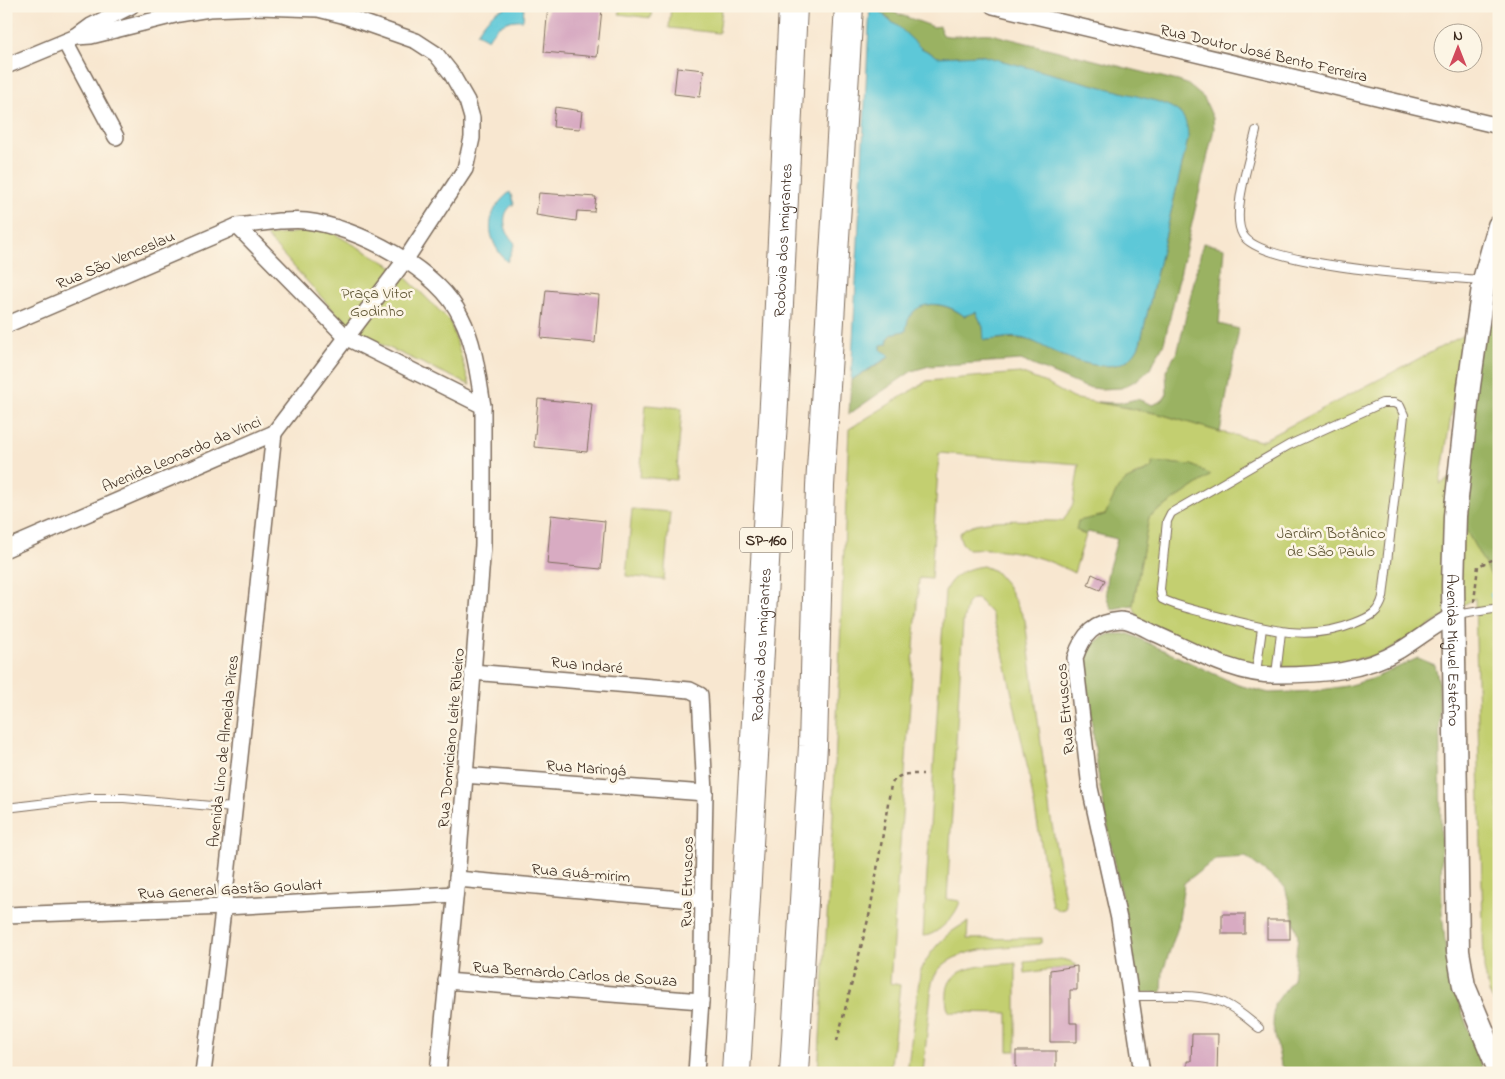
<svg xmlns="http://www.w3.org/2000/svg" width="1505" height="1079" viewBox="0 0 1505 1079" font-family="'Indie Flower',sans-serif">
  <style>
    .green { fill: #c3cf70; stroke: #7f7c47 }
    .forest { fill: #9ab262; stroke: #6a6e40 }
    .water { fill: #5dc8d8; stroke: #4c797b }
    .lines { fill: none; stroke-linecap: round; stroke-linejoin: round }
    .stream { stroke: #5dc8d8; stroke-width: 4.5 }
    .building { fill: #d8abc2 }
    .service-casing { stroke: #7d6c5c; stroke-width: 10 }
    .minor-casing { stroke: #7d6c5c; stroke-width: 18 }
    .secondary-casing { stroke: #7d6c5c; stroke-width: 25 }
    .motorway-casing { stroke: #7d6c5c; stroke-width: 30 }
    .path { stroke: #7d6c5c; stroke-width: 2.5; stroke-dasharray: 4 4; stroke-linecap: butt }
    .service { stroke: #fff; stroke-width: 8 }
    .minor { stroke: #fff; stroke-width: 15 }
    .secondary { stroke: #fff; stroke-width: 22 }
    .motorway { stroke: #fff; stroke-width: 28 }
    .labels { text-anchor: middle; stroke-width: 5; stroke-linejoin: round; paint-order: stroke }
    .shield { fill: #fcf5e5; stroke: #75675a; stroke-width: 1 }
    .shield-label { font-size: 15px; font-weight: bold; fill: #3b2a1e }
    .street-label { font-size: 16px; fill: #3b2a1e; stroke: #fcf5e5 }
    .park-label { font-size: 16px; fill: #5d5332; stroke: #fcf5e5 }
  </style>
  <rect width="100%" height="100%" fill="#fcf5e5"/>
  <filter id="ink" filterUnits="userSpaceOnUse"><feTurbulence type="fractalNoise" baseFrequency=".02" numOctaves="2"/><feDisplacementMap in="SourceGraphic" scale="10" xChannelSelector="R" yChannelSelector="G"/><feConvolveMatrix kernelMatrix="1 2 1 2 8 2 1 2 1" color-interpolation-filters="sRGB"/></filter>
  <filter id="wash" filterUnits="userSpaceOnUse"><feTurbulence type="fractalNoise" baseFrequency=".0096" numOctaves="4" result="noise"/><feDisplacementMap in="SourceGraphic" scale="20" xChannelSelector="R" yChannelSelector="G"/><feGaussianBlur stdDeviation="1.12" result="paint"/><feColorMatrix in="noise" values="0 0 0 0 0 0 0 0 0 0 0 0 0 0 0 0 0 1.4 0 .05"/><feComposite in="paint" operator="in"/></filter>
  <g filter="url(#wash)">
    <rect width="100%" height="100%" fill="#f8e7d0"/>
    <g class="green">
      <polygon points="620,6 652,6 651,18 619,14"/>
      <polygon points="671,6 722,9 719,33 669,28"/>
      <polygon points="326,229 397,269 450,321 470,385 352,331 266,236"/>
      <path d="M1464,335L1440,484L1499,452V1013L1489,992L1484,968L1475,598L1403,642L1376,656L1283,671L1247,665L1143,624L1137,616L1133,605L1149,517L1211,475L1153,465L1150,469L1133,476L1105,515L1078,522L1080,533L1086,535L1074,573C1041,555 1005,547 968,549L962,543L959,535C968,514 1042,522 1063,521L1073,504L1079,464L939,453L931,579L919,578L890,983L900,985L890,1073H818L833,815L849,429L927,381L1020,373L1046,383L1072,398L1160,414L1220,432L1261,441Z"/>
      <polygon points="646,405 682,408 676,480 640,477"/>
      <polygon points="632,509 670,512 664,580 626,576"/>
      <path d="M983,566L995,571L1007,585L1025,620L1050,813L1066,905L1064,909L1059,910L1052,906L1028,770L1000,638L991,613L978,599H972L967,604L963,622L947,899L960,901C957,915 937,936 923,936L945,591C952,575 966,568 983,566Z"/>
      <path d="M968,922L967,939L1042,938V942L1039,944C1007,948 941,945 932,983L923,1073H907L920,973C929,951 946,932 968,922Z"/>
      <polygon points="1061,959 1070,961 1077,966 1025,973 1024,962"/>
      <path d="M1016,963V1051H1008V1013L950,1012C945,1007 947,1000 947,993C948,962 994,966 1016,963Z"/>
    </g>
    <g class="forest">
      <path d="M887,10L934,27L939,26L943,35C958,39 974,32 991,34L1178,81L1187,84L1204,98L1213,118L1214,129L1164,343L1150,369L1139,379L1121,388L1100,389L1085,387L1021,360L929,366L912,371L849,414L851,380L887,359L888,354L881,350V345L887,343C888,333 898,332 906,331C907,297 943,300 964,316L976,312L983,327L985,340C1002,339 1018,336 1035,342C1041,344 1046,348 1052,351C1080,364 1129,381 1141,340L1188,139L1180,113L1170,107L980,55L938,57L921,48L880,11Z"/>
      <polygon points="1203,243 1225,248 1219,324 1239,329 1220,432 1160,414 1097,402 1119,403 1137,399 1153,405 1163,400 1167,394 1166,371 1178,350"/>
      <polygon points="1499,321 1499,590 1457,514 1478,329"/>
      <path d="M1152,462L1192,465L1211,475L1149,517L1133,605L1112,609C1098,588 1112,561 1117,539L1088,532L1086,535L1076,530L1078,521L1105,515L1118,488L1125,481L1152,468Z"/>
      <path d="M1110,634H1129L1238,685L1269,693L1315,691L1346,686L1372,679L1418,658L1435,665L1439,683L1442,911L1448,972L1484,1073H1288L1281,1064L1273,1026L1274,1005L1293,979L1298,936L1285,887L1246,857L1216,859L1184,883L1178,927L1163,971L1162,992L1140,993L1099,781L1084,661C1089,646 1095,640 1110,634Z"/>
    </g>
    <g class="water">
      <path d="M524,6L523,20C507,19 496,25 488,39L477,33C491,12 499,6 524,6Z"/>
      <path d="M870,6H878L886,18L899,27L921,48L938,57L980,55L1156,101C1178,109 1188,114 1188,139L1141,340C1129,381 1080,364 1052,351C1041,346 1032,339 1019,338C1008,336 996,340 984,340L983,327L976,312L964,316C943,299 908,298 906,331C897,332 888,333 887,344L881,345V350L888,354L889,357L851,380Z"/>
      <path d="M510,192L514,204C499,213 504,233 515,243L507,262C485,239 484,212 510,192Z"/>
    </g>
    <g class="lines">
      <polyline class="stream" points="1492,595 1499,609"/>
    </g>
    <g id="blocks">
      <g class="building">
        <polygon points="548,6 602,9 597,57 544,52"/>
        <polygon points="677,67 704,70 700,97 674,94"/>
        <polygon points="555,107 582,111 580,129 553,127"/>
        <polygon points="539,193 596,197 594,212 577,211 576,221 536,215"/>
        <polygon points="546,290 599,295 595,343 541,338"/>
        <polygon points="538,399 592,404 587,452 534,447"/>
        <polygon points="551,515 605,521 601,569 547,564"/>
        <polygon points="1092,574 1105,580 1100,590 1088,585"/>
        <rect x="1222" y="914" width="23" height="20"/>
        <rect x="1267" y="920" width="23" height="19"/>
        <polygon points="1077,966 1077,990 1070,990 1070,1023 1077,1023 1077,1042 1050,1042 1050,970"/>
        <polygon points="1192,1034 1218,1034 1217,1073 1187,1073 1187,1061 1191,1061"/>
        <rect x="1016" y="1051" width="40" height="22"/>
      </g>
    </g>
  </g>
  <g filter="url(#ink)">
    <use href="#blocks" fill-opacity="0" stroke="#7d6c5c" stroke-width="1"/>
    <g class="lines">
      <defs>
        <g id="service">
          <path d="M1256,131C1251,155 1230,215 1243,235C1261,267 1442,277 1482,280"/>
          <path d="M1382,403H1394L1400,406L1404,415L1383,597C1379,613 1370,617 1355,623C1307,643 1261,628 1213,615C1197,610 1177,607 1162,599L1160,589L1167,521L1171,513L1289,445Z"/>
          <polyline points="1456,615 1499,608"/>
          <polyline points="1256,673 1262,628"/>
          <polyline points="1276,675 1281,632"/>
          <polyline points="6,808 89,798 124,798 233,808"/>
          <path d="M1130,996C1158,997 1199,992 1224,1003C1237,1009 1248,1019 1259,1028"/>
        </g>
        <g id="minor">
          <polyline points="993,6 1499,126"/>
          <polyline points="65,42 116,137"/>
          <polyline points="6,66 76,37 91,26 131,6"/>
          <path d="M279,221C288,221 298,220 306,221C357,227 438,269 461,317C475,344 478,376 483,406L347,338L237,226Z"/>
          <polyline points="6,325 237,226"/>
          <polyline points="6,549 274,433 406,259 465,169 472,138 472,118 467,101 451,73 436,54 416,41 342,15 318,9 260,7 209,9 179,14 91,36 76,37"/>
          <polyline points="472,672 690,690 700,695 705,793 701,1001 696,1073"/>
          <polyline points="463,775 705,793"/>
          <polyline points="457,879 703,901"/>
          <polyline points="6,915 225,907 455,894"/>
          <polyline points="446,981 701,1001"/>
          <path d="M203,1073C231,860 251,646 274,433"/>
          <polyline points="438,1073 457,879 483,545 483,406"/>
          <path d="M1142,1073L1119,919L1090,788L1075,658C1083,634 1094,622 1121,620C1131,620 1147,630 1156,634C1194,651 1236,676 1278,675C1320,675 1364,672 1400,650C1418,639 1435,625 1454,615"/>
        </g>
        <g id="secondary">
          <path id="s1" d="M1499,226L1484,280L1469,386L1455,516L1453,585L1458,951L1464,986L1499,1070"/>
        </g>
        <g id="motorway">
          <path id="s2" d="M736,1073L776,368L793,6"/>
          <polyline points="794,1073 813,746 820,486 849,6"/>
        </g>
      </defs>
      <use href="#service" class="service-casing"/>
      <use href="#minor" class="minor-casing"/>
      <use href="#secondary" class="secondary-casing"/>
      <use href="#motorway" class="motorway-casing"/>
      <g class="path">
        <polyline points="1474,602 1478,566 1499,557"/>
        <path d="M837,1041L870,912L891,785C898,772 910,774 923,774"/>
      </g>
      <use href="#service" class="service"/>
      <use href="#minor" class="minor"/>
      <use href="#secondary" class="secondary"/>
      <use href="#motorway" class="motorway"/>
    </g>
  </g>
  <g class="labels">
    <rect class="shield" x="740" y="527.5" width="52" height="25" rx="4"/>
    <g class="shield-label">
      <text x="766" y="545">SP-160</text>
    </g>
    <g class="street-label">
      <text transform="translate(1264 52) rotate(13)" y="6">Rua Doutor José Bento Ferreira</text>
      <text dy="6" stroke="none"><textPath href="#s2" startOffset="834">Rodovia dos Imigrantes</textPath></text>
      <text transform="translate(115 259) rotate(-23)" y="6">Rua São Venceslau</text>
      <text transform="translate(181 453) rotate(-23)" y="6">Avenida Leonardo da Vinci</text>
      <text dy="6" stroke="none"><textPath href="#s2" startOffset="429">Rodovia dos Imigrantes</textPath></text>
      <text dy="6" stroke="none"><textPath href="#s1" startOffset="428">Avenida Miguel Estefno</textPath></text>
      <text transform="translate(587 664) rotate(5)" y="6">Rua Indaré</text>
      <text transform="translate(1064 709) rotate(-95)" y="6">Rua Etruscos</text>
      <text transform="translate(450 738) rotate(-85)" y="6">Rua Domiciano Leite Ribeiro</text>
      <text transform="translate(222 751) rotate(-84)" y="6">Avenida Lino de Almeida Pires</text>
      <text transform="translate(586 767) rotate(4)" y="6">Rua Maringá</text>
      <text transform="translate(581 872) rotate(5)" y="6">Rua Guá-mirim</text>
      <text transform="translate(686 882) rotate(-89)" y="6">Rua Etruscos</text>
      <text transform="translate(230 888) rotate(-3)" y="6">Rua General Gastão Goulart</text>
      <text transform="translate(575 973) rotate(4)" y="6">Rua Bernardo Carlos de Souza</text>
    </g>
    <g class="park-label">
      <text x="377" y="298">Praça Vitor<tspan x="377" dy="18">Godinho</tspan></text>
      <text x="1331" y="538">Jardim Botânico<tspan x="1331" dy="18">de São Paulo</tspan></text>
    </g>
  </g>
  <rect width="1505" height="1079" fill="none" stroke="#fcf5e5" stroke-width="25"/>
  <g transform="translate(1458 48)"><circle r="24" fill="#fcf5e5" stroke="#afa495"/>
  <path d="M0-4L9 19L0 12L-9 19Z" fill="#d1495b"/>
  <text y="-8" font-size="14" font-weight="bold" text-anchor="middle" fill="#3b2a1e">N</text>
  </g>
</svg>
